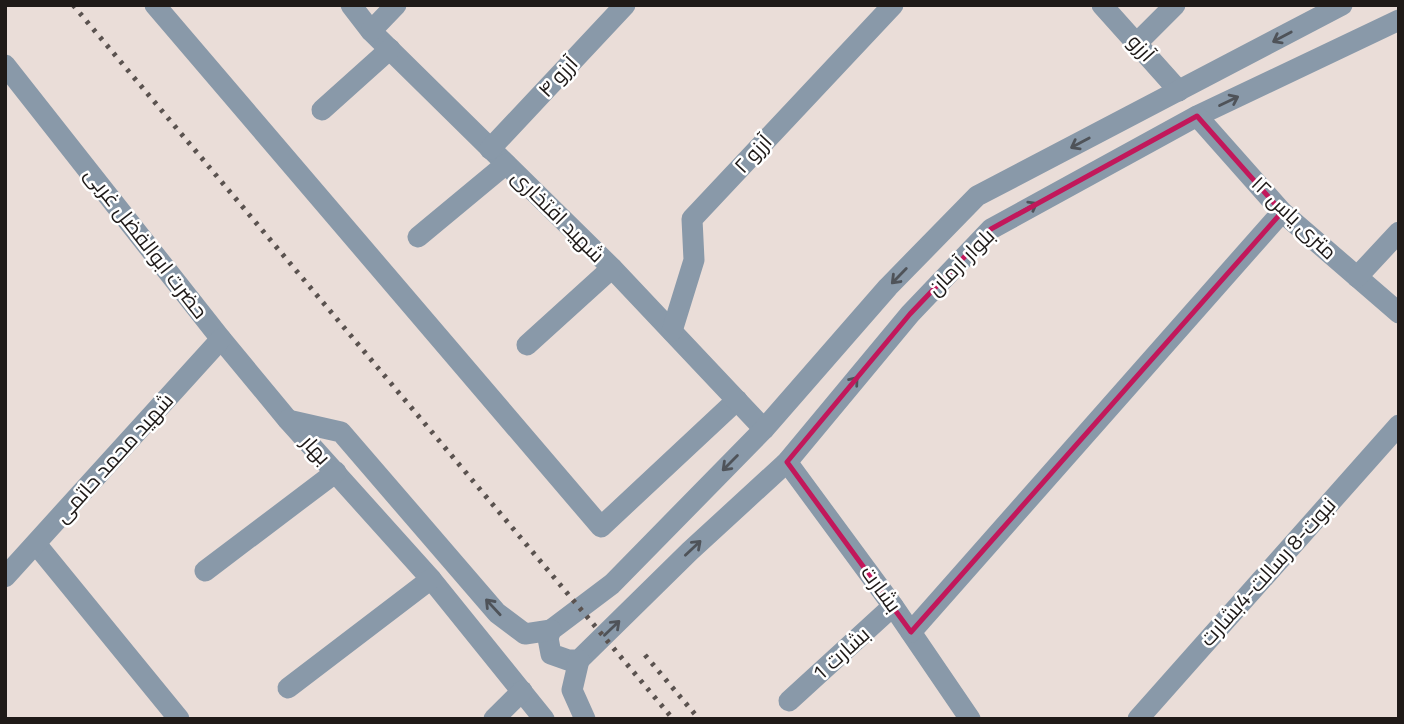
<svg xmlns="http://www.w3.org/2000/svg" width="1404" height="724" viewBox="0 0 1404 724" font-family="'Titillium Web',Cairo,sans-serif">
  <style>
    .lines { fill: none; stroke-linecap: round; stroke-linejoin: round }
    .minor { stroke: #8999a9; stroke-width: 21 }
    .rail { stroke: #5a524f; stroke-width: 5; stroke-dasharray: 3.5 7; stroke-linecap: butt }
    .oneway { stroke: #4f5359 }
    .marked { fill: none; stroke: #c2185b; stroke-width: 5; stroke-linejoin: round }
    .labels { text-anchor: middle; stroke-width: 5; stroke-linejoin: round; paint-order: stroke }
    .street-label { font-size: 21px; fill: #1f1a18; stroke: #fff }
  </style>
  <rect width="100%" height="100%" fill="#eaddd8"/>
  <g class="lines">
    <g class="minor">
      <polyline points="155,5 601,527 737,400"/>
      <polyline points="351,5 371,31 612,268 764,429"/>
      <polyline points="1102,5 1179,91"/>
      <polyline points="1342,5 977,196 888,287 764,429 612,584 551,630 548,638 551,654 568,660 579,660 690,551 787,462 910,314 991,229 1197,116 1399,20"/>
      <polyline points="371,31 396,5"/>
      <polyline points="1137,43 1175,5"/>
      <polyline points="5,65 221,339 288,420 431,579 544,719"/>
      <polyline points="322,110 390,49"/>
      <polyline points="1197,116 1282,212 1399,313"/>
      <polyline points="490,149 625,5"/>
      <polyline points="418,237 506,164"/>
      <polyline points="1357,277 1399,232"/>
      <polyline points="672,331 694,260 692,219 893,5"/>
      <polyline points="527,345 612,268"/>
      <polyline points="288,420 341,432 497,613 525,634 551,630"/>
      <polyline points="787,462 893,606 970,719"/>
      <polyline points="36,544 179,719"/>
      <polyline points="205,571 336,472"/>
      <polyline points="5,577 221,339"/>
      <polyline points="911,632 1282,212"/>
      <polyline points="579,660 572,690 585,719"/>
      <polyline points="288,688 431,579"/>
      <polyline points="789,701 893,606"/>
      <polyline points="494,719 522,691"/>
      <polyline points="1138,719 1399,425"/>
    </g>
    <g class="rail">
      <polyline points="73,5 673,719"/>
      <polyline points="645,655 699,719"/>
    </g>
  </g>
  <defs><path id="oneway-shaft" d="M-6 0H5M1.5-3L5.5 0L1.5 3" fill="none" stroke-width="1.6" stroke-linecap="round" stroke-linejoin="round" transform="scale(1.75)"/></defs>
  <g class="oneway">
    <use href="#oneway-shaft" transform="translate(1282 37) rotate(152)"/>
    <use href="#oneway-shaft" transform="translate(1229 101) rotate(-26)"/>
    <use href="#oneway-shaft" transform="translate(1080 143) rotate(152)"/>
    <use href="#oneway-shaft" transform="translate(1028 208) rotate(-29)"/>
    <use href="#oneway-shaft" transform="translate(899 276) rotate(134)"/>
    <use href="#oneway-shaft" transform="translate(851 385) rotate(-51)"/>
    <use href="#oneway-shaft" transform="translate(730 463) rotate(135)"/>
    <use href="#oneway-shaft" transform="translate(693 548) rotate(-43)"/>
    <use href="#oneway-shaft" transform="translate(493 607) rotate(-133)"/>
    <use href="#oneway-shaft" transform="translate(612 628) rotate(-44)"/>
  </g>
  <path class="marked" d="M1197,116L1282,212L911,632L787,462L910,314L991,229Z"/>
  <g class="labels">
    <g class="street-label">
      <text transform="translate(1141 48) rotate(48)" y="7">آرزو</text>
      <text transform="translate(558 77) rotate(-47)" y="7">آرزو ۴</text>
      <text transform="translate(753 154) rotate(-47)" y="7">آرزو ۲</text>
      <text transform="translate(558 216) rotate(45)" y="7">شهید افتخاری</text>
      <text transform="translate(1294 218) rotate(44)" y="7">۱۲ متری یاس</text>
      <text transform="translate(146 243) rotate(52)" y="7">حضرت ابوالفضل غربی</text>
      <text transform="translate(961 262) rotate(-45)" y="7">بلوار آرمان</text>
      <text transform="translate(316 450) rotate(48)" y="7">بهار</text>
      <text transform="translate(114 458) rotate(-48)" y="7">شهید محمد حاتمی</text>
      <text transform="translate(1268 572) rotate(-48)" y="7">نبوت-8 رسالت-4بشارت</text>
      <text transform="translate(881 589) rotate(54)" y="7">بشارت</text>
      <text transform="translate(841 654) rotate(-42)" y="7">بشارت 1</text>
    </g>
  </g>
  <rect width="1404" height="724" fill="none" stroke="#1f1a18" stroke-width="14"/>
</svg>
